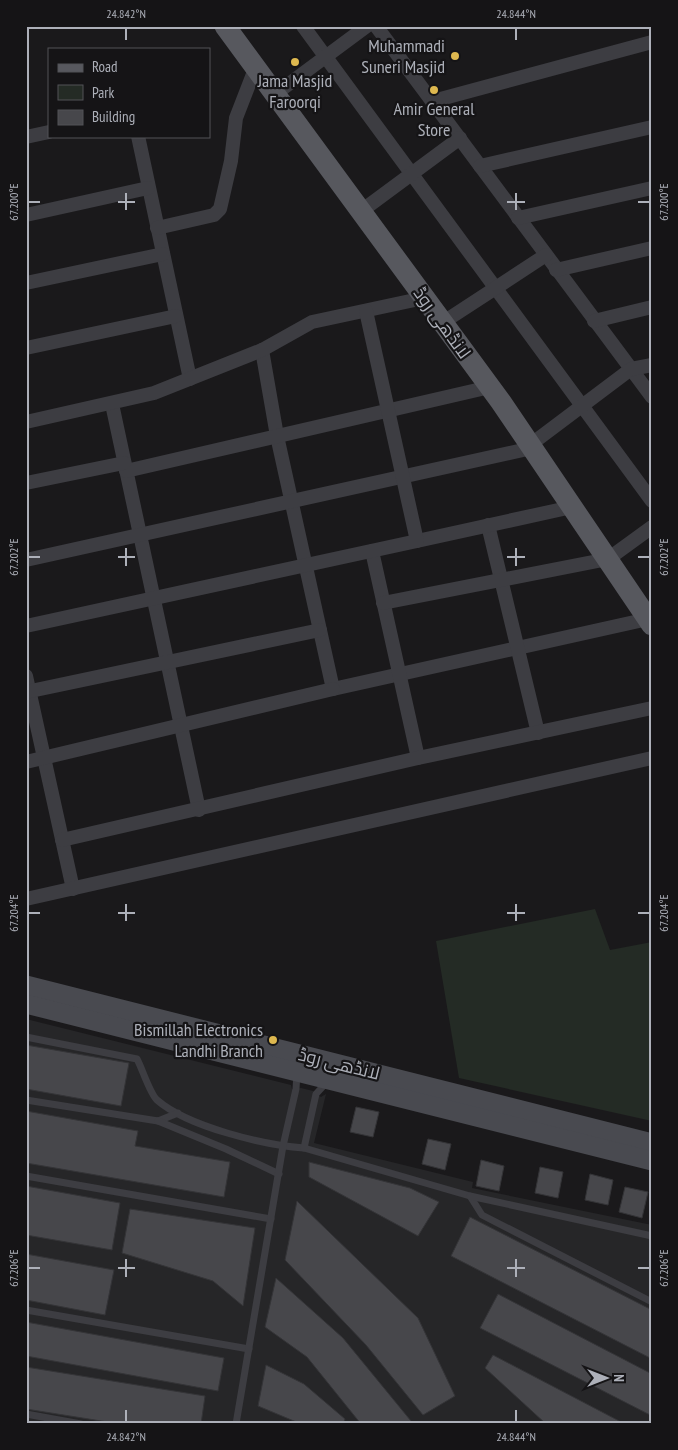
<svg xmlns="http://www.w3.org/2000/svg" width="678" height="1450" viewBox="0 0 678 1450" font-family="'PT Sans Narrow',Cairo,sans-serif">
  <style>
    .built { fill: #262628 }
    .green { fill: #242b25 }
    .building { fill: #47474b; stroke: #343437 }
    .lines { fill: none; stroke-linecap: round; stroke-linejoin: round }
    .service { stroke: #3d3d42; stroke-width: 7 }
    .minor { stroke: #3d3d42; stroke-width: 14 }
    .secondary { stroke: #494a50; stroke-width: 19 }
    .primary { stroke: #57585e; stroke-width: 21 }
    .ticks { fill: none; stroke: #adb0b9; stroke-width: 2 }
    .poi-dot { fill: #deb84f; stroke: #151416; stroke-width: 2 }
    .labels { text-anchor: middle; stroke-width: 4.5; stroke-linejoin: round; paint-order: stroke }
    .poi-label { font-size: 18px; fill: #adb0b9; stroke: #151416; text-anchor: end }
    .street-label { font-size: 18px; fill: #adb0b9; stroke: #151416 }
    .neatline { fill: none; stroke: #adb0b9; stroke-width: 2 }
    .ticks-label { font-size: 12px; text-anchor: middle; fill: #adb0b9 }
  </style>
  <rect width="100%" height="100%" fill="#1a191b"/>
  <polygon class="built" points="26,1019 291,1085 292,1089 301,1088 313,1091 321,1097 326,1094 314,1143 473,1182 472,1188 652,1225 652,1424 26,1424"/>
  <polygon class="green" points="595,909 610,950 652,942 652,1121 459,1078 436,941"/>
  <g class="building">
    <polygon points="26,1045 129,1063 121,1106 26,1089"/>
    <polygon points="356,1107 379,1112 373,1137 350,1132"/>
    <polygon points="26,1111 138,1131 135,1146 230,1162 224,1197 26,1163"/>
    <polygon points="428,1139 451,1144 445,1170 422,1164"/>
    <polygon points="481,1160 504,1166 499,1191 476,1186"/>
    <polygon points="309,1162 410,1188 439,1202 418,1236 309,1177"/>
    <polygon points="540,1167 563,1172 558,1198 535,1193"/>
    <polygon points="590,1174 613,1180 608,1205 585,1200"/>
    <polygon points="26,1186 120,1203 112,1250 26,1235"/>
    <polygon points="625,1187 648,1192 642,1218 619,1212"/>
    <polygon points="297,1201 418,1318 455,1396 423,1415 366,1345 285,1260"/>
    <polygon points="130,1209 255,1228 243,1306 213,1281 122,1253"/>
    <polygon points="470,1217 652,1310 652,1359 451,1256"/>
    <polygon points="26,1254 114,1270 105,1315 26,1300"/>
    <polygon points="276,1278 343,1338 411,1421 407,1424 361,1424 307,1357 265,1327"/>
    <polygon points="498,1294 652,1374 652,1416 480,1328"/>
    <polygon points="26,1322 224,1358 218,1391 26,1356"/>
    <polygon points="493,1355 625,1424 546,1424 485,1368"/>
    <polygon points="266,1365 304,1384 345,1419 343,1424 301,1424 258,1406"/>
    <polygon points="26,1367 205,1396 201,1424 120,1424 26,1409"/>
  </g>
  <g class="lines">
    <g class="service">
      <path d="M26,1037L137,1059C142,1068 150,1094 157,1100C188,1127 264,1145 304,1148L470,1196L482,1215L652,1302"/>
      <polyline points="26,1100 158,1121 178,1113"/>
      <polyline points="158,1121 226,1149 279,1174"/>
      <polyline points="304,1148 316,1094 327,1082"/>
      <polyline points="26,1176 271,1219"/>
      <polyline points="470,1196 652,1236"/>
      <polyline points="26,1310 249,1349"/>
      <polyline points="26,1414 81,1424"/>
      <polyline points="236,1424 283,1146 296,1089 297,1072"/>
    </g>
    <g class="minor">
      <polyline points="303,26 652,501"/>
      <polyline points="376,26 652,397"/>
      <polyline points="274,95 367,26"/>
      <polyline points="433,101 652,42"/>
      <polyline points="138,136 190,379"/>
      <polyline points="26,137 49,132"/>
      <polyline points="480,166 652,127"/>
      <polyline points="360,212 460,138"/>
      <polyline points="26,215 148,188"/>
      <polyline points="518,218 652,188"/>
      <polyline points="157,228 214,215 220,209 231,161 236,118 255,69"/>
      <polyline points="556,270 652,248"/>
      <polyline points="26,283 163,254"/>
      <polyline points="594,321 652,307"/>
      <polyline points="442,323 546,255"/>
      <polyline points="26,348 176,316"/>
      <polyline points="262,350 277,436 333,689 648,619"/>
      <polyline points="112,404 199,810"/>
      <polyline points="26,422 154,393 262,350 312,322 424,298"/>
      <polyline points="530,445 631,369 652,365"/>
      <polyline points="126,471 490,387"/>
      <polyline points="26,483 124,463"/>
      <polyline points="488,525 538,733"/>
      <polyline points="417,541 572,507"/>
      <polyline points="372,551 418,758"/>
      <polyline points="26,560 532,448"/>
      <polyline points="383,603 608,559 652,527"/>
      <polyline points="26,626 417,541 366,311"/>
      <polyline points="26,676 73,889"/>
      <polyline points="26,692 320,630"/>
      <polyline points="26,762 333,689"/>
      <polyline points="62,840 418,758 652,708"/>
      <polyline points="26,899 652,758"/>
    </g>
    <g class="secondary">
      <polyline points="26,985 652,1143"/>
      <polyline points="26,1004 652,1161"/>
    </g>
    <polyline class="primary" points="225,26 501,402 652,625"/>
  </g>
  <path class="ticks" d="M126,28V40M516,28V40M126,193V210M516,193V210M28,202H40M118,202H135M507,202H525M638,202H650M126,548V566M516,548V566M28,557H40M118,557H135M507,557H525M638,557H650M126,904V921M516,904V921M28,913H40M118,913H135M507,913H525M638,913H650M126,1259V1277M516,1259V1277M28,1268H40M118,1268H135M507,1268H525M638,1268H650M126,1410V1422M516,1410V1422"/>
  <g class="poi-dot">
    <circle cx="455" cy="56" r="5"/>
    <circle cx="295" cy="62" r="5"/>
    <circle cx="434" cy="90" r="5"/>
    <circle cx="273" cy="1040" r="5"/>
  </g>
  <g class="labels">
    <g class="poi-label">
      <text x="445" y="52">Muhammadi<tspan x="445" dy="21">Suneri Masjid</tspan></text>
      <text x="295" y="87" text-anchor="middle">Jama Masjid<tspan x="295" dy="21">Faroorqi</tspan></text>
      <text x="434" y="115" text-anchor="middle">Amir General<tspan x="434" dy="21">Store</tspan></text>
      <text x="263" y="1036">Bismillah Electronics<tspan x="263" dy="21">Landhi Branch</tspan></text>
    </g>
    <g class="street-label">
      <text transform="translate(442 323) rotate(54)" y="6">لانڈھی روڈ</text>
      <text transform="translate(339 1064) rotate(14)" y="6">لانڈھی روڈ</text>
    </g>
  </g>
  <rect width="678" height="1450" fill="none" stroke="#151416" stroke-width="55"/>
  <rect x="48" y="48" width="162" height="90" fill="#151416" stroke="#525257"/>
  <rect x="58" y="64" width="25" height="8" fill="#57585e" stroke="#525257"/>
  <text x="92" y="72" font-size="15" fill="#adb0b9">Road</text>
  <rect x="58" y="85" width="25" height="15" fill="#242b25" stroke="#525257"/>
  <text x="92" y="98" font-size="15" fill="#adb0b9">Park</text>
  <rect x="58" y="110" width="25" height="15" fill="#47474b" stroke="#525257"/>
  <text x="92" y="122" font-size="15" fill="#adb0b9">Building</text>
  <g transform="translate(606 1378) rotate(90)" stroke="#151416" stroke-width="4" paint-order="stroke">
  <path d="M0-4L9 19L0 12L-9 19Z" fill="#adb0b9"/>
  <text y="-8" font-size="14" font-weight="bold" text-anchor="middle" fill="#adb0b9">N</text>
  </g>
  <rect x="28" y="28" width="622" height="1394" class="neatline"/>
  <g class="ticks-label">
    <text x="126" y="18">24.842°N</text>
    <text x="516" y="18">24.844°N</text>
    <text transform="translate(664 202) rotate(-90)" y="4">67.200°E</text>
    <text transform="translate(14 202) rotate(-90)" y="4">67.200°E</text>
    <text transform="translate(664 557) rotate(-90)" y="4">67.202°E</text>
    <text transform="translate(14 557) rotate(-90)" y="4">67.202°E</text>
    <text transform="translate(664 913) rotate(-90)" y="4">67.204°E</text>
    <text transform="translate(14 913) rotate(-90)" y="4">67.204°E</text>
    <text transform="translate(14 1268) rotate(-90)" y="4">67.206°E</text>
    <text transform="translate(664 1268) rotate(-90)" y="4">67.206°E</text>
    <text x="126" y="1441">24.842°N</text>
    <text x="516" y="1441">24.844°N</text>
  </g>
</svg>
